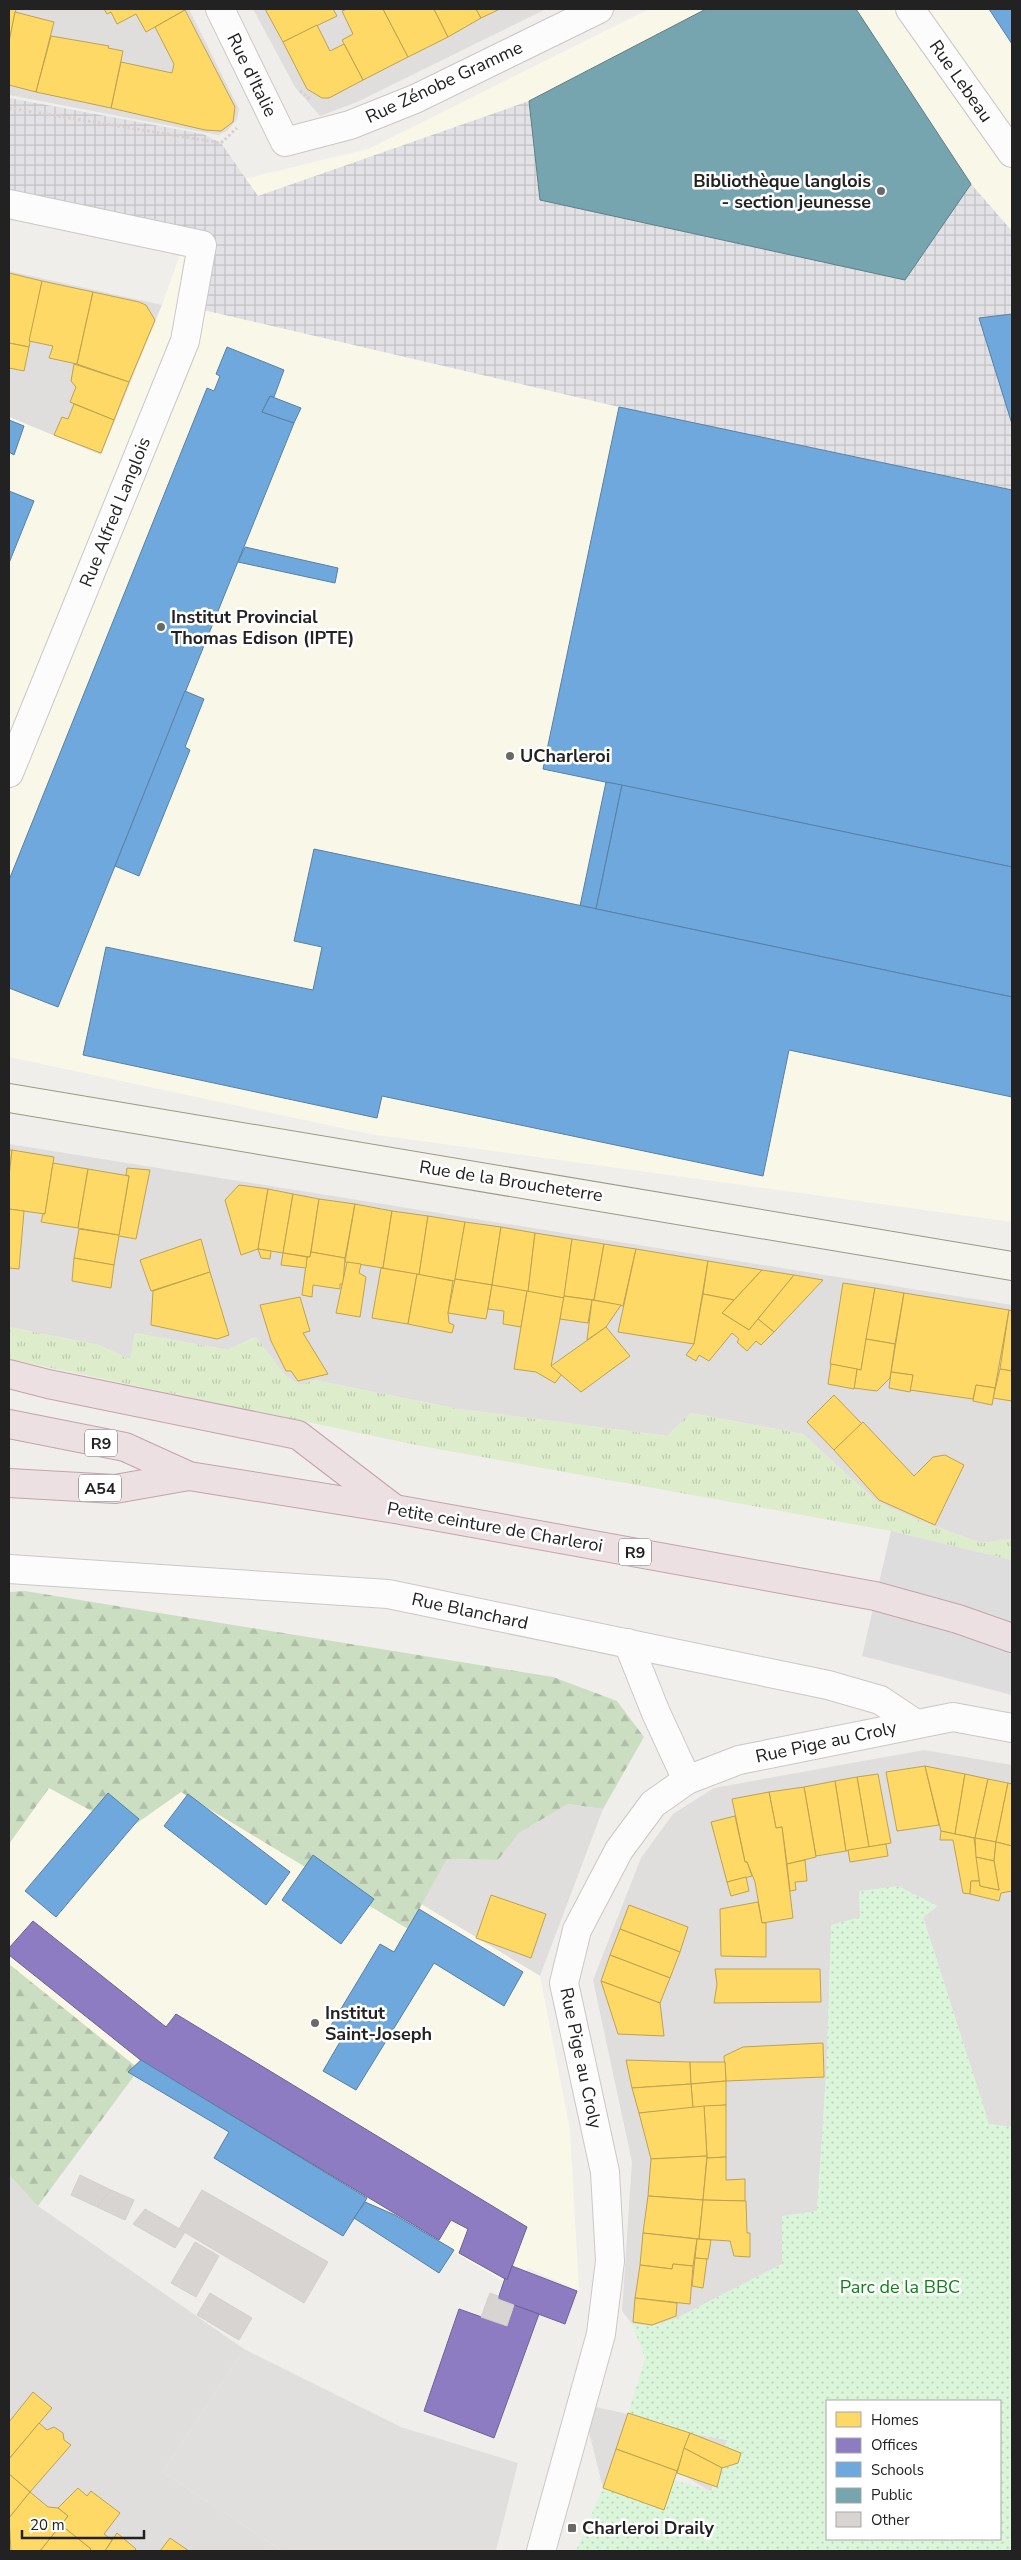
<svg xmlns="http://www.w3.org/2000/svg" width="1021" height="2560" viewBox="0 0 1021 2560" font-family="'Nunito Sans',sans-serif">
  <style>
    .residential { fill: #dfdedc }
    .education { fill: #f8f7e8 }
    .grass { fill: url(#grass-tufts) }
    .forest { fill: url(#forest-firs) }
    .park { fill: url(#park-dots); fill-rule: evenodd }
    .parking { fill: #e0dfde }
    .plaza { fill: url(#plaza-grid) }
    .pier { fill: #dedddd }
    .homes { fill: #ffd966; stroke: #bda252 }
    .offices { fill: #8e7cc3; stroke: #6e6193 }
    .schools { fill: #6fa8dc; stroke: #5880a4 }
    .public { fill: #76a5af; stroke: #5d7e85 }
    .building { fill: #d7d4d2; stroke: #d3d0cc }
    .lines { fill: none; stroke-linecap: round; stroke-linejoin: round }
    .street-casing { stroke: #c9c8c7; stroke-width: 30 }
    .secondary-casing { stroke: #999a82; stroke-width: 30 }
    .highway-casing { stroke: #c5a2ac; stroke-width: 30 }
    .path { stroke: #dccecd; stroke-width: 3; stroke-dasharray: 2.5 2.5; stroke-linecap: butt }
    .street { stroke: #fdfcfc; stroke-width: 28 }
    .secondary { stroke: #f4f4ed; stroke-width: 28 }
    .highway { stroke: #ece0e2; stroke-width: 28 }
    .poi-dot { fill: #6a6968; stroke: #fff; stroke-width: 2 }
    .labels { text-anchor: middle; stroke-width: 5; stroke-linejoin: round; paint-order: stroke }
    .shield { fill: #fff; stroke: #646464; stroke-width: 1 }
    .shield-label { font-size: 16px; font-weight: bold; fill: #222 }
    .street-label { font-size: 18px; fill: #222; stroke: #fff }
    .poi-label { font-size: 18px; font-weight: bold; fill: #222; stroke: #fff; text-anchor: start }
    .park-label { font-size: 18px; fill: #0c8416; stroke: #fff }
  </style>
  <defs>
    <pattern id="grass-tufts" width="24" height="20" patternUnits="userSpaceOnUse" patternTransform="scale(1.25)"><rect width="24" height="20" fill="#ddeccb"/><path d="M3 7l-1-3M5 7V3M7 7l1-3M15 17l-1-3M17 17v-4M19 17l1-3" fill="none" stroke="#bdcaae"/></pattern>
    <pattern id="forest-firs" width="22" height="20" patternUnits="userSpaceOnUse" patternTransform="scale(1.25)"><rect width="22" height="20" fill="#cbdec1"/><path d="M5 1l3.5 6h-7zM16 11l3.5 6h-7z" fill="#aebea6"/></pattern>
    <pattern id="park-dots" width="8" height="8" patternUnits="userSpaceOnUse" patternTransform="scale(1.25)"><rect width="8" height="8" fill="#daf5da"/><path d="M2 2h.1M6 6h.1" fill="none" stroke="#bbd2bb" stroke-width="1.8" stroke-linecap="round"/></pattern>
    <pattern id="plaza-grid" width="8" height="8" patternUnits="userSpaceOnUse" patternTransform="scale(1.25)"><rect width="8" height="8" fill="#e2e1e5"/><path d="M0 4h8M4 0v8" fill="none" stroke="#c2c1c4"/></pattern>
  </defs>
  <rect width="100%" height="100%" fill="#f0eeeb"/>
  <g class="residential">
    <polygon points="9,9 189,9 239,109 237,119 227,131 218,135 9,95"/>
    <polygon points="253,9 546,9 357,102 320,116 295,87"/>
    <polygon points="9,271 162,305 101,455 9,417"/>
    <polygon points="9,1144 1012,1305 1012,1539 981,1543 918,1520 877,1502 803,1434 691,1413 667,1436 459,1409 314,1380 299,1385 285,1375 255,1337 228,1350 135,1333 131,1360 99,1345 9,1327"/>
    <polygon points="924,1750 1012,1765 1012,2127 989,2124 923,1917 938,1906 860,1917 826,2077 817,2211 782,2217 782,2264 677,2318 652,2326 632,2324 622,2311 632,2162 593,1980 641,1858 673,1814 714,1788"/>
    <polygon points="568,1804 603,1809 540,1976 421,1904 447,1859 498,1860 519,1833"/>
    <polygon points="9,2175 38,2206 244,2349 162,2472 282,2551 9,2551"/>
    <polygon points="582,2404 628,2414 689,2433 727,2440 711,2492 677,2471 664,2509 603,2488"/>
  </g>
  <g class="education">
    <polygon points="649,9 1012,9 1012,1222 370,1134 9,1057 9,417 101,455 162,305 200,199 240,180 368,149"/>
    <polygon points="49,1788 127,1830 181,1792 408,1929 421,1904 540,1976 570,2130 579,2291 528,2268 510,2285 139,2069 9,1964 9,1844"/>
  </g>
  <polygon class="grass" points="9,1327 99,1345 130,1360 135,1333 228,1350 256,1337 285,1375 299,1385 314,1380 459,1409 667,1436 690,1413 803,1434 877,1502 918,1520 981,1543 1012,1539 1012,1560 891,1531 421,1446 9,1359"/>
  <g class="forest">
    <polygon points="25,1591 553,1677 617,1701 644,1737 603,1809 568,1804 519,1833 498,1860 447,1859 408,1929 181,1792 127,1830 49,1788 9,1844 9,1592"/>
    <polygon points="9,1964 139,2069 38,2206 9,2175"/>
  </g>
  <path class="park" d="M898,1886L938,1906L923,1917L989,2124L1012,2127V2551H576L603,2488L664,2509L674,2480L712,2491L727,2440L689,2433L628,2414L645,2358L632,2324L652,2326L677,2318L782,2264V2216L817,2211L826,2077L831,1925L860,1917L859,1891ZM827,2401H1000V2539H827Z"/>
  <polygon class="parking" points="244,2349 401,2427 518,2463 496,2551 282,2551 162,2472"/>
  <polygon class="plaza" points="9,98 203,134 221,143 258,196 529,101 540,200 905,280 971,184 1012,231 1012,490 619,407 199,309 208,240 9,195"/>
  <polygon class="pier" points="891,1531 1012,1560 1012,1695 862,1656"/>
  <g class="homes">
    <polygon points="9,9 16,9 9,42"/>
    <polygon points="104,9 185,9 185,10 146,32 136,14 117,24 111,12 107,14"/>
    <polygon points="265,9 333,9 337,16 283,42"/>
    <polygon points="347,9 383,9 408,57 363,80 342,40 353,34 342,11"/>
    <polygon points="383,9 434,9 448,37 408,57"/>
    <polygon points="434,9 476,9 481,18 448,37"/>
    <polygon points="476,9 500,9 481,18"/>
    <polygon points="185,10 235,107 233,122 221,131 205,130 111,108 121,62 172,73 174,64 155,27"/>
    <polygon points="15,12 54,22 36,92 9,85 9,42"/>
    <polygon points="317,25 330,51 344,44 363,80 329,98 322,98 307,89 283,42"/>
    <polygon points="51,36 109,46 108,48 123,51 111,108 36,92"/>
    <polygon points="9,273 42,281 29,347 9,343"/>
    <polygon points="42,281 93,292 77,364 49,358 53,346 29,341"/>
    <polygon points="93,292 139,302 146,305 155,320 129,382 77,364"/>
    <polygon points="9,343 29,347 24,371 9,368"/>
    <polygon points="74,364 129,382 114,420 70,402 76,387 71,381"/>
    <polygon points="74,404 114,420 101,453 54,435 62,417 68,419"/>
    <polygon points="9,1150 12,1150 9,1177"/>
    <polygon points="12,1150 54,1157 45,1214 9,1209 9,1177"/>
    <polygon points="53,1163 88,1169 78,1228 41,1222 43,1214 45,1214"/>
    <polygon points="127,1168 150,1170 136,1239 119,1236 114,1265 74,1258 79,1229 119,1235 129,1176 126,1175"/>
    <polygon points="88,1169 129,1176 119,1235 78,1228"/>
    <polygon points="239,1185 268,1189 258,1249 241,1255 225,1200"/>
    <polygon points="268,1189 293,1194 283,1253 258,1249"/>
    <polygon points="293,1194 319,1199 310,1257 283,1253"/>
    <polygon points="319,1199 355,1204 345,1258 311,1252"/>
    <polygon points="355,1204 392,1211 383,1268 345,1262"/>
    <polygon points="9,1209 24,1211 19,1269 9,1268"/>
    <polygon points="392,1211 428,1216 419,1275 383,1268"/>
    <polygon points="428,1216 465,1222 455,1281 419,1275"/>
    <polygon points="465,1222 501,1227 492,1285 455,1279"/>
    <polygon points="501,1227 535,1233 528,1292 492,1285"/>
    <polygon points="535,1233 572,1239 564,1298 528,1292"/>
    <polygon points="201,1239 210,1272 151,1291 140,1260"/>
    <polygon points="572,1239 604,1244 594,1300 564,1296"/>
    <polygon points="604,1244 636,1249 623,1306 594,1300"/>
    <polygon points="258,1249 271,1251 270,1259 261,1258"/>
    <polygon points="636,1249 708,1261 694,1344 618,1332"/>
    <polygon points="311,1252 345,1258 343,1284 340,1284 340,1289 313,1285 312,1297 302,1295 307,1257 310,1257"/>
    <polygon points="283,1253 307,1257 306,1268 281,1265"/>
    <polygon points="74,1258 114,1265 111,1288 72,1281"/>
    <polygon points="708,1261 762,1270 734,1300 703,1294"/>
    <polygon points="347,1262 361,1264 359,1273 366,1277 360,1317 336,1313"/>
    <polygon points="381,1268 417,1274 408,1324 372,1318"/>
    <polygon points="762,1270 794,1275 749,1330 722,1313"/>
    <polygon points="210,1272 229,1335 217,1339 151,1325 153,1291"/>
    <polygon points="417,1274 453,1281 448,1313 449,1323 454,1325 452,1333 408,1324"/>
    <polygon points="794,1275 823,1280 774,1332 758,1319"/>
    <polygon points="455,1279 492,1285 486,1319 448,1313"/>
    <polygon points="843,1283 875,1288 861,1370 830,1364"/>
    <polygon points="492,1285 527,1291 521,1327 503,1324 504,1311 488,1309"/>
    <polygon points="875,1288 904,1293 895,1344 866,1339"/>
    <polygon points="527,1291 564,1298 551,1366 562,1374 555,1383 536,1372 514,1369"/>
    <polygon points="904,1293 1009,1310 995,1388 976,1385 973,1399 910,1390 913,1375 891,1372"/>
    <polygon points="703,1294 734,1300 722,1313 749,1330 758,1319 774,1332 761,1345 756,1341 747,1351 737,1342 739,1339 732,1333 709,1361 699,1355 696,1361 686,1355 694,1344"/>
    <polygon points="564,1296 592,1300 588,1323 560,1319"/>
    <polygon points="300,1297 310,1331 303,1333 328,1374 298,1381 291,1371 286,1371 271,1341 260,1305"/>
    <polygon points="592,1300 621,1305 606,1327 587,1340"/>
    <polygon points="1009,1310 1012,1311 1012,1371 1000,1369"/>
    <polygon points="606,1327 630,1356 581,1392 551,1366"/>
    <polygon points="866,1339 895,1344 890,1378 877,1391 854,1388 857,1369 861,1370"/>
    <polygon points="831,1364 857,1369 854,1389 828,1384"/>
    <polygon points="1000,1369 1012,1371 1012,1401 993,1398"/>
    <polygon points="891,1372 913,1375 910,1392 889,1388"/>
    <polygon points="976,1385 995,1388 992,1405 973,1401"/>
    <polygon points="834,1395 862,1424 834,1450 807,1422"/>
    <polygon points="863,1422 914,1476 933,1457 945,1455 964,1465 935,1525 879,1500 834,1450"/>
    <polygon points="925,1766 939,1825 897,1831 886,1772"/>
    <polygon points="925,1766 965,1774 955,1834 941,1831"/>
    <polygon points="878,1774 891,1843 869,1847 857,1777"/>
    <polygon points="965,1774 988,1779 975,1838 955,1834"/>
    <polygon points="857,1777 869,1847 846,1851 835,1781"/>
    <polygon points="988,1779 1008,1783 996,1842 975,1838"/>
    <polygon points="835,1781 846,1851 816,1856 804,1787"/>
    <polygon points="1008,1783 1012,1784 1012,1846 996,1842"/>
    <polygon points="804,1787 816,1857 787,1864 782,1827 776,1828 769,1792"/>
    <polygon points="769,1792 776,1828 782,1827 793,1918 762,1923 755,1882 747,1862 745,1862 732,1799"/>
    <polygon points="735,1816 745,1862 747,1862 752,1876 727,1882 711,1822"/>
    <polygon points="941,1831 974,1838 980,1881 971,1881 970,1894 963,1893 953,1840 940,1840"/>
    <polygon points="975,1838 996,1842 994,1861 976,1857"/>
    <polygon points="996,1842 1012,1846 1012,1891 1001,1893 999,1901 970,1894 971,1881 980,1881 980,1886 999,1890 994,1861"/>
    <polygon points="886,1844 888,1856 850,1862 848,1850"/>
    <polygon points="976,1857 994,1861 999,1890 980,1886"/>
    <polygon points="805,1860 807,1881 795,1882 796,1890 790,1891 787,1864"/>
    <polygon points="746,1877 749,1891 731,1896 727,1882"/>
    <polygon points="491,1895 546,1914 531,1958 476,1938"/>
    <polygon points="758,1902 762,1923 766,1923 766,1957 721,1956 720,1909"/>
    <polygon points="629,1905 688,1927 680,1952 620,1929"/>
    <polygon points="620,1929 680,1952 670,1978 610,1955"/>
    <polygon points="610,1955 670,1978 660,2003 601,1981"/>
    <polygon points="715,1969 820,1969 821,2002 714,2003 717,1984"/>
    <polygon points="601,1981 660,2003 664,2036 618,2034"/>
    <polygon points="823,2043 824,2077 726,2081 724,2056 743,2047"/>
    <polygon points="626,2060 690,2062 691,2084 632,2088"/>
    <polygon points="690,2062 725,2062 726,2081 691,2084"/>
    <polygon points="726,2081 726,2105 693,2108 691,2084"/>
    <polygon points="691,2084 693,2108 639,2113 632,2088"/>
    <polygon points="726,2105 726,2157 707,2158 704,2106"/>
    <polygon points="704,2106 707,2156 651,2159 639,2113"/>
    <polygon points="707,2156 703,2200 648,2196 651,2159"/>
    <polygon points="726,2157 726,2180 745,2179 745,2201 703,2200 707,2158"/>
    <polygon points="648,2196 703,2200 699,2239 643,2233"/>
    <polygon points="703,2200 746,2201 747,2233 750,2233 750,2257 734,2256 730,2241 699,2239"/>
    <polygon points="643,2233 697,2239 693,2266 673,2264 672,2269 640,2265"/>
    <polygon points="697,2239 711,2240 708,2259 695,2258"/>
    <polygon points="695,2258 707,2259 703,2288 692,2286"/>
    <polygon points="673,2264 693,2266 690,2304 635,2298 640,2265 672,2269"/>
    <polygon points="635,2298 677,2303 676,2316 652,2325 633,2322"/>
    <polygon points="33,2392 52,2408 9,2459 9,2422"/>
    <polygon points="628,2413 690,2433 677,2471 616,2449"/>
    <polygon points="39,2423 47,2430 54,2427 63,2433 64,2440 71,2445 30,2492 9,2474 9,2459"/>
    <polygon points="690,2433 741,2453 738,2463 722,2468 684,2448"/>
    <polygon points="684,2448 722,2468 717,2487 677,2473"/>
    <polygon points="616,2449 677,2471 664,2510 603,2488"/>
    <polygon points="9,2474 30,2492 9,2518"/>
    <polygon points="78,2488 87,2496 91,2491 120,2513 104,2534 112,2540 105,2551 89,2551 91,2549 61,2525 68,2516 58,2508"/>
    <polygon points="30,2492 48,2507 58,2508 68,2516 40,2551 11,2551 9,2518"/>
    <polygon points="61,2525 91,2549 89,2551 40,2551"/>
    <polygon points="117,2533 136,2549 134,2551 105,2551"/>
    <polygon points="170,2538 189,2551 160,2551"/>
  </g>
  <g class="offices">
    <polygon points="33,1921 166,2027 176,2014 527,2227 507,2280 459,2253 468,2229 451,2220 439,2240 143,2062 9,1955 9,1948"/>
    <polygon points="512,2266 577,2291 565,2324 498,2299 505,2278 507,2280"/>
    <polygon points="514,2305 539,2314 494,2438 424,2411 459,2309 507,2326"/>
  </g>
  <g class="schools">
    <polygon points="989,9 1012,9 1012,44"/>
    <polygon points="1012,314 1012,424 979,318"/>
    <polygon points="227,347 284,370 274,397 270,396 262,412 294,423 58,1007 9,988 9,880 207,388 214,391 220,376 216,374"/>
    <polygon points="270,396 301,408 294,423 262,412"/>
    <polygon points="619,407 1012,490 1012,867 543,769"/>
    <polygon points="9,420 24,426 14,455 9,452"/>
    <polygon points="9,491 34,501 9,563"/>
    <polygon points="245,547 338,568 335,583 238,562"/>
    <polygon points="185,691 204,699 185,747 190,750 139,876 115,866"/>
    <polygon points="606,782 622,785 596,909 580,906"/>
    <polygon points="622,785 1012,867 1012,997 596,909"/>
    <polygon points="314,849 1012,997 1012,1097 789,1050 763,1176 382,1096 377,1118 83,1055 106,947 313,990 322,947 294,941"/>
    <polygon points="108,1793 139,1819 56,1917 25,1891"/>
    <polygon points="188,1794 290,1872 266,1905 164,1826"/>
    <polygon points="313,1855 374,1899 341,1944 282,1900"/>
    <polygon points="419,1909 523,1972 504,2006 434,1963 356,2090 323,2071 341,2040 327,2032 380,1944 394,1952"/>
    <polygon points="141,2060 367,2198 343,2236 214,2158 229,2132 128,2072"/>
    <polygon points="365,2202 395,2215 454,2250 439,2273 354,2218"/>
  </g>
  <polygon class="public" points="706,9 856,9 971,184 905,280 540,200 529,101"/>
  <g class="building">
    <polygon points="80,2175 111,2190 97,2207 71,2195"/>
    <polygon points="111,2190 134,2200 125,2220 97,2207"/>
    <polygon points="202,2190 328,2262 304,2303 179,2229"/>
    <polygon points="145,2209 185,2232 175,2248 133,2224"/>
    <polygon points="195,2242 219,2256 196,2297 171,2283"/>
    <polygon points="210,2293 252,2318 239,2340 197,2315"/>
    <polygon points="490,2293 498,2296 498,2299 514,2305 507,2326 481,2317"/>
  </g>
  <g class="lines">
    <defs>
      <g id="street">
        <polyline points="220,9 285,142 350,125 415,99 599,9"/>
        <polyline points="910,9 1012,153"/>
        <polyline points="9,204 202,245 185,341 9,773"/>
        <polyline points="9,1569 388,1594 828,1685 880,1700 916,1724"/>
        <polyline points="628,1643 656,1713 687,1780"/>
        <polyline points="541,2551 601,2334 610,2261 605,2172 564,1983 577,1930 619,1850 653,1804 687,1780 739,1760 953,1717 1012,1728"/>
      </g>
      <polyline id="secondary" points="9,1098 1012,1266"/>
      <g id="highway">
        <polyline points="9,1374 48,1384 298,1435 392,1507"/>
        <polyline points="9,1424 125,1447 189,1476 395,1509 875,1596 958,1619 1012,1638"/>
        <polyline points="9,1483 115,1489 189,1476"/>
      </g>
    </defs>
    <use href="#street" class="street-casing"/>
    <use href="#secondary" class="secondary-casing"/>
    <use href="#highway" class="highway-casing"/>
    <g class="path">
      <polyline points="300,91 310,99"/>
      <polyline points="9,108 221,143 237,128"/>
    </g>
    <use href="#street" class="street"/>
    <use href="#secondary" class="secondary"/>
    <use href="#highway" class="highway"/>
  </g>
  <g class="poi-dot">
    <circle cx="881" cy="191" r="5"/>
    <circle cx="161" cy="627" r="5"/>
    <circle cx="510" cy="756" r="5"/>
    <circle cx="315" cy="2023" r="5"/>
    <rect x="567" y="2523" width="10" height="10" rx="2.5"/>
  </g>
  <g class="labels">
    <g class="shield">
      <rect x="85" y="1429.5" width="32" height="27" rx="4"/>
      <rect x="79" y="1474.5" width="42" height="27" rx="4"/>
      <rect x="619" y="1538.5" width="32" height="27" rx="4"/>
    </g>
    <g class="shield-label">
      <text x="101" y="1449">R9</text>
      <text x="100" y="1494">A54</text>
      <text x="635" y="1558">R9</text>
    </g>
    <g class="street-label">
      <text transform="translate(252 75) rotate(64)" y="6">Rue d'Italie</text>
      <text transform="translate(961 81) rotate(55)" y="6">Rue Lebeau</text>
      <text transform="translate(444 82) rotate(-25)" y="6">Rue Zénobe Gramme</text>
      <text transform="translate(115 512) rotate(-68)" y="6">Rue Alfred Langlois</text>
      <text transform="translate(511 1181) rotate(9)" y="6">Rue de la Broucheterre</text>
      <text transform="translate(495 1527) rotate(10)" y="6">Petite ceinture de Charleroi</text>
      <text transform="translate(470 1611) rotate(12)" y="6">Rue Blanchard</text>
      <text transform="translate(826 1742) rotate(-12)" y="6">Rue Pige au Croly</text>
      <text transform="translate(581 2058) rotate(78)" y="6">Rue Pige au Croly</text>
    </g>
    <g class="poi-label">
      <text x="871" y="187" text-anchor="end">Bibliothèque langlois<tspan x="871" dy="21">- section jeunesse</tspan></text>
      <text x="171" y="623">Institut Provincial<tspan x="171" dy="21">Thomas Edison (IPTE)</tspan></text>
      <text x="520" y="762">UCharleroi</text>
      <text x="325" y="2019">Institut<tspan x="325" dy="21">Saint-Joseph</tspan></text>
      <text x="582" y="2534">Charleroi Draily</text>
    </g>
    <g class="park-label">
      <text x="900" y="2293">Parc de la BBC</text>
    </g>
  </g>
  <rect width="1021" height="2560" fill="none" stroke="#222222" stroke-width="20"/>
  <rect x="826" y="2400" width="175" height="140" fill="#ffffff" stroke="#a7a7a7"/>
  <rect x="836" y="2412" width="25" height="15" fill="#ffd966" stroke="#a7a7a7"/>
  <text x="871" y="2425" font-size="15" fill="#222222">Homes</text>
  <rect x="836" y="2438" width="25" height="15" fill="#8e7cc3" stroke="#a7a7a7"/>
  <text x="871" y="2450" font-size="15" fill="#222222">Offices</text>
  <rect x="836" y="2462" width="25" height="15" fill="#6fa8dc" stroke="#a7a7a7"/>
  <text x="871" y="2475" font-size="15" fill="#222222">Schools</text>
  <rect x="836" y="2488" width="25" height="15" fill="#76a5af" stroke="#a7a7a7"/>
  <text x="871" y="2500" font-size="15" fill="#222222">Public</text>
  <rect x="836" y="2512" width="25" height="15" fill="#d7d4d2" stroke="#a7a7a7"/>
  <text x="871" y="2525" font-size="15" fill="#222222">Other</text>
  <path d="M22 2530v8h122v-8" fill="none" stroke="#222222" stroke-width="2.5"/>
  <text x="30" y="2530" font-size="15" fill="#222222" stroke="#ffffff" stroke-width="4" paint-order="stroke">20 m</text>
</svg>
